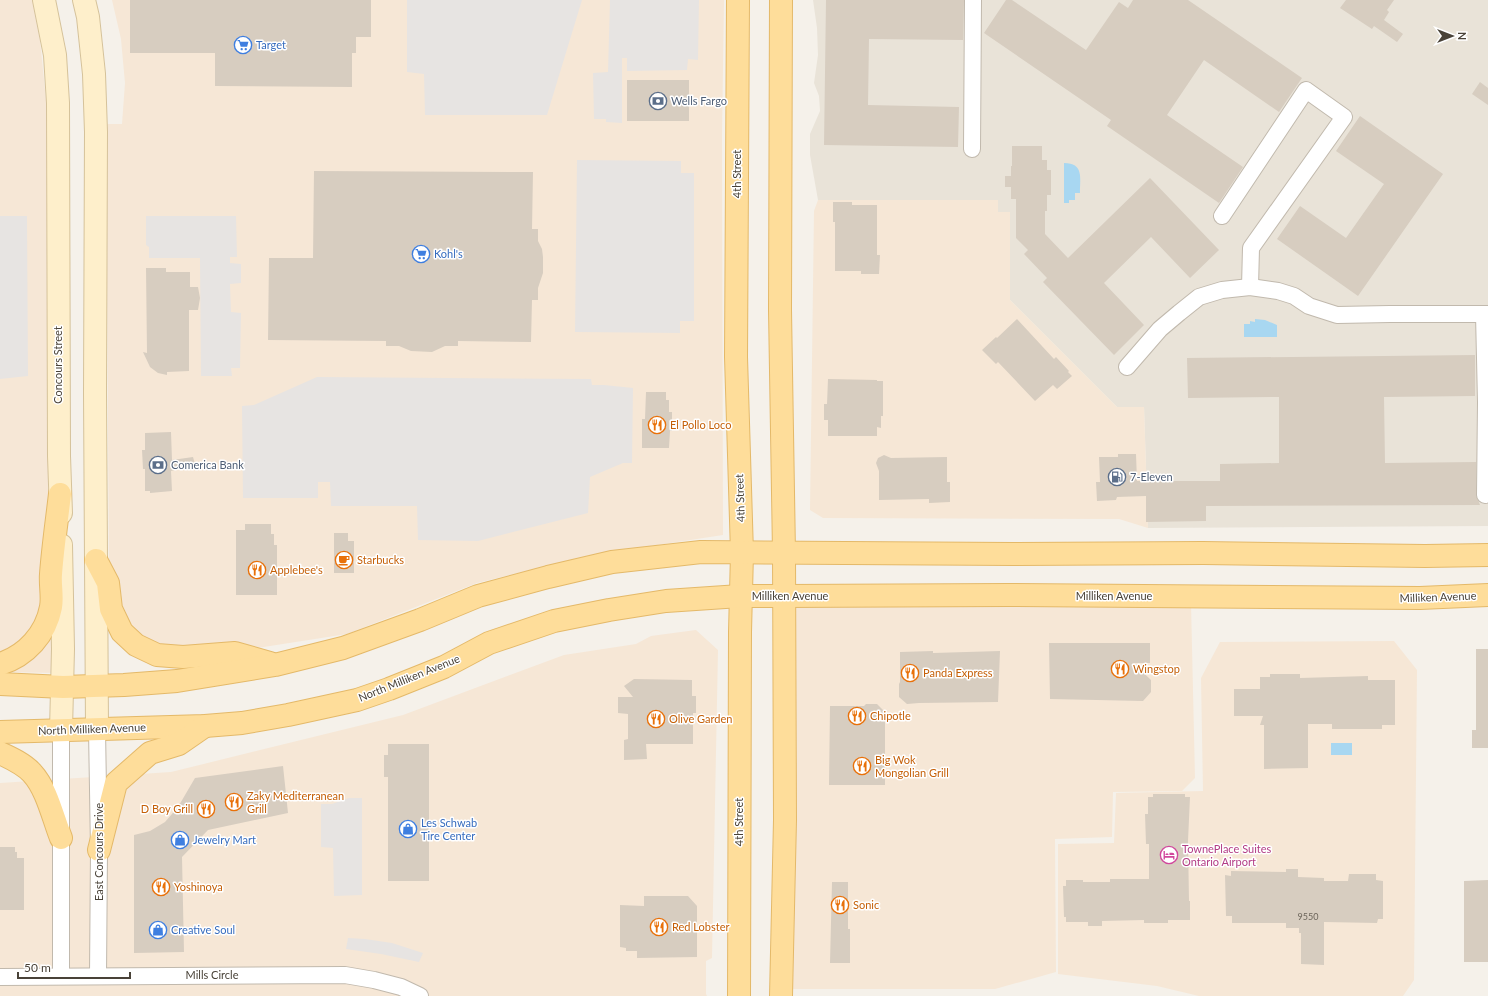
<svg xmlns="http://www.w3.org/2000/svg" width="1488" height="996" viewBox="0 0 1488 996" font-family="Lato,sans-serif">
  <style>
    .residential { fill: #e9e3d8 }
    .commercial { fill: #f6e7d6 }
    .parking { fill: #e7e4e2 }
    .water { fill: #a8d7f1 }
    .building { fill: #d7cdc0 }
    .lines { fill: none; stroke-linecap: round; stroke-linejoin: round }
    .street-casing { stroke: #c1b9ad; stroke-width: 18 }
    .secondary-casing { stroke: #d5c29a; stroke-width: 24 }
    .primary-casing { stroke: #e4b969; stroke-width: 24 }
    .street { stroke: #fff; stroke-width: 16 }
    .secondary { stroke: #feefcb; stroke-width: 22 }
    .primary { stroke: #fedd9a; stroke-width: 22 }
    .labels { text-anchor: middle; stroke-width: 3; stroke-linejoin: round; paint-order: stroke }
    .number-label { font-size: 9px; fill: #6c655a }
    .shop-label { font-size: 11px; fill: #366cbe; stroke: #fff; text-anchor: start }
    .service-label { font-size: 11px; fill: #4e5e75; stroke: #fff; text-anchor: start }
    .street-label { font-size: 11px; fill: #494238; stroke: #fff }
    .food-label { font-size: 11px; fill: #c56008; stroke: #fff; text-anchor: start }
    .hotel-label { font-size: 11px; fill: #b23c85; stroke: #fff; text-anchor: start }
  </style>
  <rect width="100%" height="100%" fill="#f5f1ea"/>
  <polygon class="residential" points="813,0 1488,0 1488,526 1148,528 1144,407 1117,407 1010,300 1010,212 998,212 998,200 818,200 810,155 810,134 820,111 819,96 814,83 818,55 817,28"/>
  <g class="commercial">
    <polygon points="0,0 36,0 50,140 57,673 0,672"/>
    <polygon points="112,0 724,0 722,135 723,535 592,555 477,583 347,634 251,649 168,652 126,628 109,576 106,124 122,124 125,83 121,39"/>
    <polygon points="818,200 998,200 998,212 1010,212 1010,300 1117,407 1144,407 1148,528 1119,519 823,518 810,510 814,211"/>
    <polygon points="1191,603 1195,778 1182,791 1113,792 1112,837 1055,839 1056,972 995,989 789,989 796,607"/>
    <polygon points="696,630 718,650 712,958 706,961 706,994 707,996 0,996 0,783 171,772 403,715 564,655 636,644 651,636"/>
    <polygon points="1394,641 1417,670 1414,980 1403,996 1199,996 1157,986 1058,974 1058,844 1114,843 1116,793 1203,791 1201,678 1220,642"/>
  </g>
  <g class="parking">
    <polygon points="407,0 582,0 547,115 425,115 424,74 407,72"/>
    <polygon points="610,0 699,0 698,60 688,59 687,70 627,71 627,58 622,58 622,123 606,122 606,119 594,119 593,73 608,72"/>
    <polygon points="577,160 681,161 681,173 694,173 694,321 680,321 680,333 575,332"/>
    <polygon points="0,216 27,216 28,376 0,379"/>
    <polygon points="146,216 236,216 237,257 230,257 230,263 241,264 241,283 230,284 231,312 241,313 240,368 231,368 232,376 201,376 200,258 149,258 149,247 146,245"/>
    <polygon points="317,377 591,379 592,385 604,385 633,388 632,463 623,463 590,477 588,513 478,541 418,540 417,506 331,506 330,482 318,482 318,498 243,498 242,406 254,405"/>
    <polygon points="349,798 362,798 362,895 334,896 333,848 321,847 321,804 332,804"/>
    <polygon points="348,938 365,939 392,943 423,953 419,962 381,954 346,949"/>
  </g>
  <g class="water">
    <path d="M1064,163C1084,163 1080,178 1080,193H1075V200H1069V203H1064Z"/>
    <polygon points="1255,319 1265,320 1277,325 1277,337 1244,337 1244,324 1250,324 1250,321 1255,322"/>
    <rect x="1331" y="743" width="21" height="12"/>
  </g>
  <g class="building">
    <polygon points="130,0 371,0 371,37 356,37 356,53 352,53 352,87 215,86 215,53 130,53"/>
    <polygon points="826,0 964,0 963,40 869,39 868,105 959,107 958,147 824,145"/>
    <polygon points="1006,0 1012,0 1086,50 1119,2 1128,8 1133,0 1188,0 1302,78 1279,112 1204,60 1167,115 1243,167 1219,203 1107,126 1111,120 984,33"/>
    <polygon points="1346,0 1394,0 1387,10 1389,12 1384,20 1403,34 1397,42 1374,26 1372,29 1340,8"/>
    <rect x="627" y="80" width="62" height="41"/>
    <polygon points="1480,82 1488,88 1488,105 1472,94"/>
    <polygon points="1360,116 1443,174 1358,296 1277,239 1300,206 1346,238 1384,184 1336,151"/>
    <polygon points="1012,146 1042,146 1042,160 1047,160 1047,170 1051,170 1051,195 1047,195 1047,211 1045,211 1045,234 1068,258 1150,178 1219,250 1190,278 1151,237 1104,283 1144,325 1114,355 1043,282 1047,278 1024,254 1028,250 1016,238 1016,199 1011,199 1011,187 1005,187 1005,176 1011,176 1011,166 1012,166"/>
    <polygon points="314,171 533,172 532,229 538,229 538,241 542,249 543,257 543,273 538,288 538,300 532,300 531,342 458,341 458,346 445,346 432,352 411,351 399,346 386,346 386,341 268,340 269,258 313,258"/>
    <polygon points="833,202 852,202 852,205 877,205 877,255 880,255 879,274 861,274 861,271 835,271 835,222 833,222"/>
    <polygon points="146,268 166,268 166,272 190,272 190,287 198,287 200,298 198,310 189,310 189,371 167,372 167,375 158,373 150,367 143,352 147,353"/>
    <polygon points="1017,319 1054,359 1056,357 1069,371 1068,372 1072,376 1057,389 1053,385 1035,401 998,362 996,364 982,350 996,337 997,338"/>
    <polygon points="1475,355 1475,396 1384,397 1385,463 1476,462 1476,495 1480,505 1206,506 1206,521 1146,522 1146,496 1117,497 1116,500 1097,501 1096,482 1100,482 1099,457 1118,457 1118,454 1136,454 1137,481 1220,481 1220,464 1279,463 1279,397 1188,398 1187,358"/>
    <polygon points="828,379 877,380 877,381 883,381 883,416 881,416 881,428 877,427 877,436 828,436 828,420 824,420 824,404 827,404"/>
    <polygon points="646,392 666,392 666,400 669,400 669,412 672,412 672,431 670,431 669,448 642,448 642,419 645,419"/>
    <polygon points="171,432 172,460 193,457 195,464 171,471 172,491 150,493 150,491 145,491 145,469 143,469 142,450 145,450 145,433"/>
    <polygon points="884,455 891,458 947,457 947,482 950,482 950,502 929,503 929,499 879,500 879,471 876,463 878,458"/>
    <polygon points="245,524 271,524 271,534 274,534 274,545 277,545 277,595 236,595 236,530 245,530"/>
    <polygon points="334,533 348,533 348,541 354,541 354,573 334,573"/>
    <polygon points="1049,643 1150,643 1150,663 1133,663 1151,680 1151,692 1143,701 1050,699"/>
    <polygon points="1476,649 1488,649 1488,748 1472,748 1472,730 1476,730"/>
    <polygon points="933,651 933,653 1000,651 998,702 919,703 907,704 899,697 899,684 900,682 900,652"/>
    <polygon points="1270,674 1300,674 1300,678 1368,676 1368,680 1395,680 1395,725 1382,725 1382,729 1332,729 1332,724 1308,724 1308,768 1264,769 1264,725 1260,725 1263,716 1234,716 1234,689 1260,689 1260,677 1270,677"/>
    <polygon points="634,679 692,680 692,696 696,696 696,713 693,713 693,744 646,744 647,759 624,760 624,740 628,739 628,714 618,713 618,697 633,697 624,686"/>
    <polygon points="866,704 877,704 885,712 885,785 829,785 830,706 864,706"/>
    <polygon points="388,744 429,744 429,881 388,881 388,777 384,777 384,755 388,755"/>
    <polygon points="283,766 288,813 208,830 182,857 184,952 134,953 134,835 150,831 165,822 178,807 195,778"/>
    <polygon points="1153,794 1185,794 1185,797 1190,797 1188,841 1189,901 1190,901 1190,920 1168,920 1168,923 1144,923 1144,920 1102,921 1102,926 1088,926 1088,922 1066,922 1066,917 1064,917 1063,886 1066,886 1066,880 1083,880 1083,882 1110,882 1110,879 1149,879 1149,844 1146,844 1145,814 1148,814 1148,797 1153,797"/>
    <polygon points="0,847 15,847 15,852 17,852 17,858 24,858 24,910 0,910"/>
    <polygon points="1286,869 1298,869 1298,877 1324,878 1324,881 1348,881 1349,874 1376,874 1376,880 1383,881 1383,919 1378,919 1377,923 1324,922 1324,965 1301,964 1301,933 1299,933 1299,928 1286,928 1286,923 1232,923 1232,916 1226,916 1225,875 1231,876 1231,871 1286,872"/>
    <polygon points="1488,880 1488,962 1464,962 1464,881"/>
    <polygon points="832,882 848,882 848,929 850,929 850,963 830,963"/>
    <polygon points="644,896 688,896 697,906 697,957 637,958 637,951 626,951 626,948 620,947 620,905 644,906"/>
  </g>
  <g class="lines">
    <defs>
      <g id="street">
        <polyline points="972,149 973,0"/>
        <polyline points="1222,216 1306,90 1344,117 1251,248 1250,287"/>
        <polyline points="1484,314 1486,402 1485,495"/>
        <polyline points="1127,367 1160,329 1179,313 1199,297 1222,290 1250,287 1278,291 1294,296 1309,306 1337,315 1390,314 1488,314"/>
        <polyline points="97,729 99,850 98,976"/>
        <polyline points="61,730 61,976"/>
        <polyline points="0,977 345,975 374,980 401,987 420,996"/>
      </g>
      <g id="secondary">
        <polyline points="44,0 55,55 58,103 59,456 61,513"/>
        <polyline points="84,0 88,17 94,74 96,132 95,393 97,729"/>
        <polyline points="61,545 63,649 61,730"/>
      </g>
      <g id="primary">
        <polyline points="738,0 736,357 742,553 740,632 739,996"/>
        <polyline points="96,560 108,583 111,609 122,632 136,645 157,655 183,657 235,653 270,663"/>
        <path d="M0,664C26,656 46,634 51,607C53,597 50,585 51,574C53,547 57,520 60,494"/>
        <polyline points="0,684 63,687 124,685 177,681 275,665 343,648 420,620 478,596 548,577 612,562 701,552 1013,554 1203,553 1425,556 1488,555"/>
        <polyline points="0,732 205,726 242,723 288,715 357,700 389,689 444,667 489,643 554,621 609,610 666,601 740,596 784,596 1007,595 1420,598 1488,595"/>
        <path d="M0,753C11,758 24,764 32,773C47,789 53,818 61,838"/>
        <polyline points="99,850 116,783 150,753 179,744 205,726"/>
        <polyline points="781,996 785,820 784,553 780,310 781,0"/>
      </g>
    </defs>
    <use href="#street" class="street-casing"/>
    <use href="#secondary" class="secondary-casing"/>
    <use href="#primary" class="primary-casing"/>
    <use href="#street" class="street"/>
    <use href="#secondary" class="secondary"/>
    <use href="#primary" class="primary"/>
  </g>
  <defs>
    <symbol id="supermarket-ring" viewBox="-11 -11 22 22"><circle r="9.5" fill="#fff" stroke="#3f7fe0" stroke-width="1.5"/><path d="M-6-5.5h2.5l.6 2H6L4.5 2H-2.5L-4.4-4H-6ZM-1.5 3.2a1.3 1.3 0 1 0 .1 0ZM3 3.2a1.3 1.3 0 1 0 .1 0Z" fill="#3f7fe0"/></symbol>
    <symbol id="bank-ring" viewBox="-11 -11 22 22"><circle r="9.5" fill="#fff" stroke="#5c6f8a" stroke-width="1.5"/><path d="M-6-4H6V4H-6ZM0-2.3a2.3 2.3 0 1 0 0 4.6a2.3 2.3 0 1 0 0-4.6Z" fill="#5c6f8a"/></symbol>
    <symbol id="restaurant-ring" viewBox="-11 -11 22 22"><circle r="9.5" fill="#fff" stroke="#e8710a" stroke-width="1.5"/><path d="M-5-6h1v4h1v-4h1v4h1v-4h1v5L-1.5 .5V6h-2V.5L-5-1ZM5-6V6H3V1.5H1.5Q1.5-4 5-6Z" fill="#e8710a"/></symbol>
    <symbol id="fuel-ring" viewBox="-11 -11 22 22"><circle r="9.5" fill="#fff" stroke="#5c6f8a" stroke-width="1.5"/><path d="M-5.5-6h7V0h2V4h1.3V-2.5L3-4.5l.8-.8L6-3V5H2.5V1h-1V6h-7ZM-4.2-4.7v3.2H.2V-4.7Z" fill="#5c6f8a"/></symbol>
    <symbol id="cafe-ring" viewBox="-11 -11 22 22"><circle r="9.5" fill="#fff" stroke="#e8710a" stroke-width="1.5"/><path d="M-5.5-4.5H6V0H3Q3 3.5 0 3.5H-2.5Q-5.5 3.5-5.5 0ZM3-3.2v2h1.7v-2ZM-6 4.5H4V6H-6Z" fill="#e8710a"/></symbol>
    <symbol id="shop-ring" viewBox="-11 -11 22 22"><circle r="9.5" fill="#fff" stroke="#3f7fe0" stroke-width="1.5"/><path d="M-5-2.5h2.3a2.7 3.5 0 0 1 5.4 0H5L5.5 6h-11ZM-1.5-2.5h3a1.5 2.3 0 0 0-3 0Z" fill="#3f7fe0"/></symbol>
    <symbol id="hotel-ring" viewBox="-11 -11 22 22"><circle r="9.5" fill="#fff" stroke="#d1479c" stroke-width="1.5"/><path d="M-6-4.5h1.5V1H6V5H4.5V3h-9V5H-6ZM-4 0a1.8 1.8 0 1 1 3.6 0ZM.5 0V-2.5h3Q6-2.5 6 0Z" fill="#d1479c"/></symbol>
  </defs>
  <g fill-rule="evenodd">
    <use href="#supermarket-ring" x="233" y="35" width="20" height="20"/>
    <use href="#bank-ring" x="648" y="91" width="20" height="20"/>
    <use href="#supermarket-ring" x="411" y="244" width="20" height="20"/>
    <use href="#restaurant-ring" x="647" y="415" width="20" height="20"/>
    <use href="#bank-ring" x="148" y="455" width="20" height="20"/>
    <use href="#fuel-ring" x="1107" y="467" width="20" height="20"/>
    <use href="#cafe-ring" x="334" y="550" width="20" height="20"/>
    <use href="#restaurant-ring" x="247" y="560" width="20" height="20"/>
    <use href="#restaurant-ring" x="1110" y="659" width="20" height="20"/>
    <use href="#restaurant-ring" x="900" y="663" width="20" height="20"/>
    <use href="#restaurant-ring" x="847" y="706" width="20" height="20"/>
    <use href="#restaurant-ring" x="646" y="709" width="20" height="20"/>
    <use href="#restaurant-ring" x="852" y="756" width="20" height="20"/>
    <use href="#restaurant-ring" x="224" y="792" width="20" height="20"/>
    <use href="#restaurant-ring" x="196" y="799" width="20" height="20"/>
    <use href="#shop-ring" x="398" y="819" width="20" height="20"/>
    <use href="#shop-ring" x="170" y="830" width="20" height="20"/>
    <use href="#hotel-ring" x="1159" y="845" width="20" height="20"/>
    <use href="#restaurant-ring" x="151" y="877" width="20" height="20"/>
    <use href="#restaurant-ring" x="830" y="895" width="20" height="20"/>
    <use href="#restaurant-ring" x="649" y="917" width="20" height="20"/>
    <use href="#shop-ring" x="148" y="920" width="20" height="20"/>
  </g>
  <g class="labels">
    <g class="number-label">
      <text x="1308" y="920">9550</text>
    </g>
    <g class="shop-label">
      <text x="256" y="49">Target</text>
      <text x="434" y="258">Kohl's</text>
      <text x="421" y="827">Les Schwab<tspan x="421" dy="13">Tire Center</tspan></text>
      <text x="193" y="844">Jewelry Mart</text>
      <text x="171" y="934">Creative Soul</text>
    </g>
    <g class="service-label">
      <text x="671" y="105">Wells Fargo</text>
      <text x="171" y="469">Comerica Bank</text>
      <text x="1130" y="481">7-Eleven</text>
    </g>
    <g class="street-label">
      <text transform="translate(737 174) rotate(-90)" y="4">4th Street</text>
      <text transform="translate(58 365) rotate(-90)" y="4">Concours Street</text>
      <text transform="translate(740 498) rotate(-92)" y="4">4th Street</text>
      <text x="790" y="600">Milliken Avenue</text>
      <text x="1114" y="600">Milliken Avenue</text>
      <text transform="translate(1438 597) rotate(-2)" y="4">Milliken Avenue</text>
      <text transform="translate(409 678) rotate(-22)" y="4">North Milliken Avenue</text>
      <text transform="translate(92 729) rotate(-2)" y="4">North Milliken Avenue</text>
      <text transform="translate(739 822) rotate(-90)" y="4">4th Street</text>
      <text transform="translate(99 852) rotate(-90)" y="4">East Concours Drive</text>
      <text x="212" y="979">Mills Circle</text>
    </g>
    <g class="food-label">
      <text x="670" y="429">El Pollo Loco</text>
      <text x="357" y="564">Starbucks</text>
      <text x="270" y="574">Applebee's</text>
      <text x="1133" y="673">Wingstop</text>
      <text x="923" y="677">Panda Express</text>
      <text x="870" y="720">Chipotle</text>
      <text x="669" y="723">Olive Garden</text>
      <text x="875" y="764">Big Wok<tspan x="875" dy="13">Mongolian Grill</tspan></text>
      <text x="247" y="800">Zaky Mediterranean<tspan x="247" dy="13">Grill</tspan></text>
      <text x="193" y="813" text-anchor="end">D Boy Grill</text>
      <text x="174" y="891">Yoshinoya</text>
      <text x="853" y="909">Sonic</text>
      <text x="672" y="931">Red Lobster</text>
    </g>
    <g class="hotel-label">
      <text x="1182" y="853">TownePlace Suites<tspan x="1182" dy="13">Ontario Airport</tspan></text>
    </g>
  </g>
  <g transform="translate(1452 36) rotate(90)" stroke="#ffffff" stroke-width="3" paint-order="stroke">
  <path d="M0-3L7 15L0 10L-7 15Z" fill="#494238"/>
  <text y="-6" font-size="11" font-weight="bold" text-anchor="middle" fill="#494238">N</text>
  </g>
  <path d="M18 972v6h112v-6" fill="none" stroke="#494238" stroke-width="2"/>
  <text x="24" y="972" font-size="12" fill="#494238" stroke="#ffffff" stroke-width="3" paint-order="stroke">50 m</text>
</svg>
